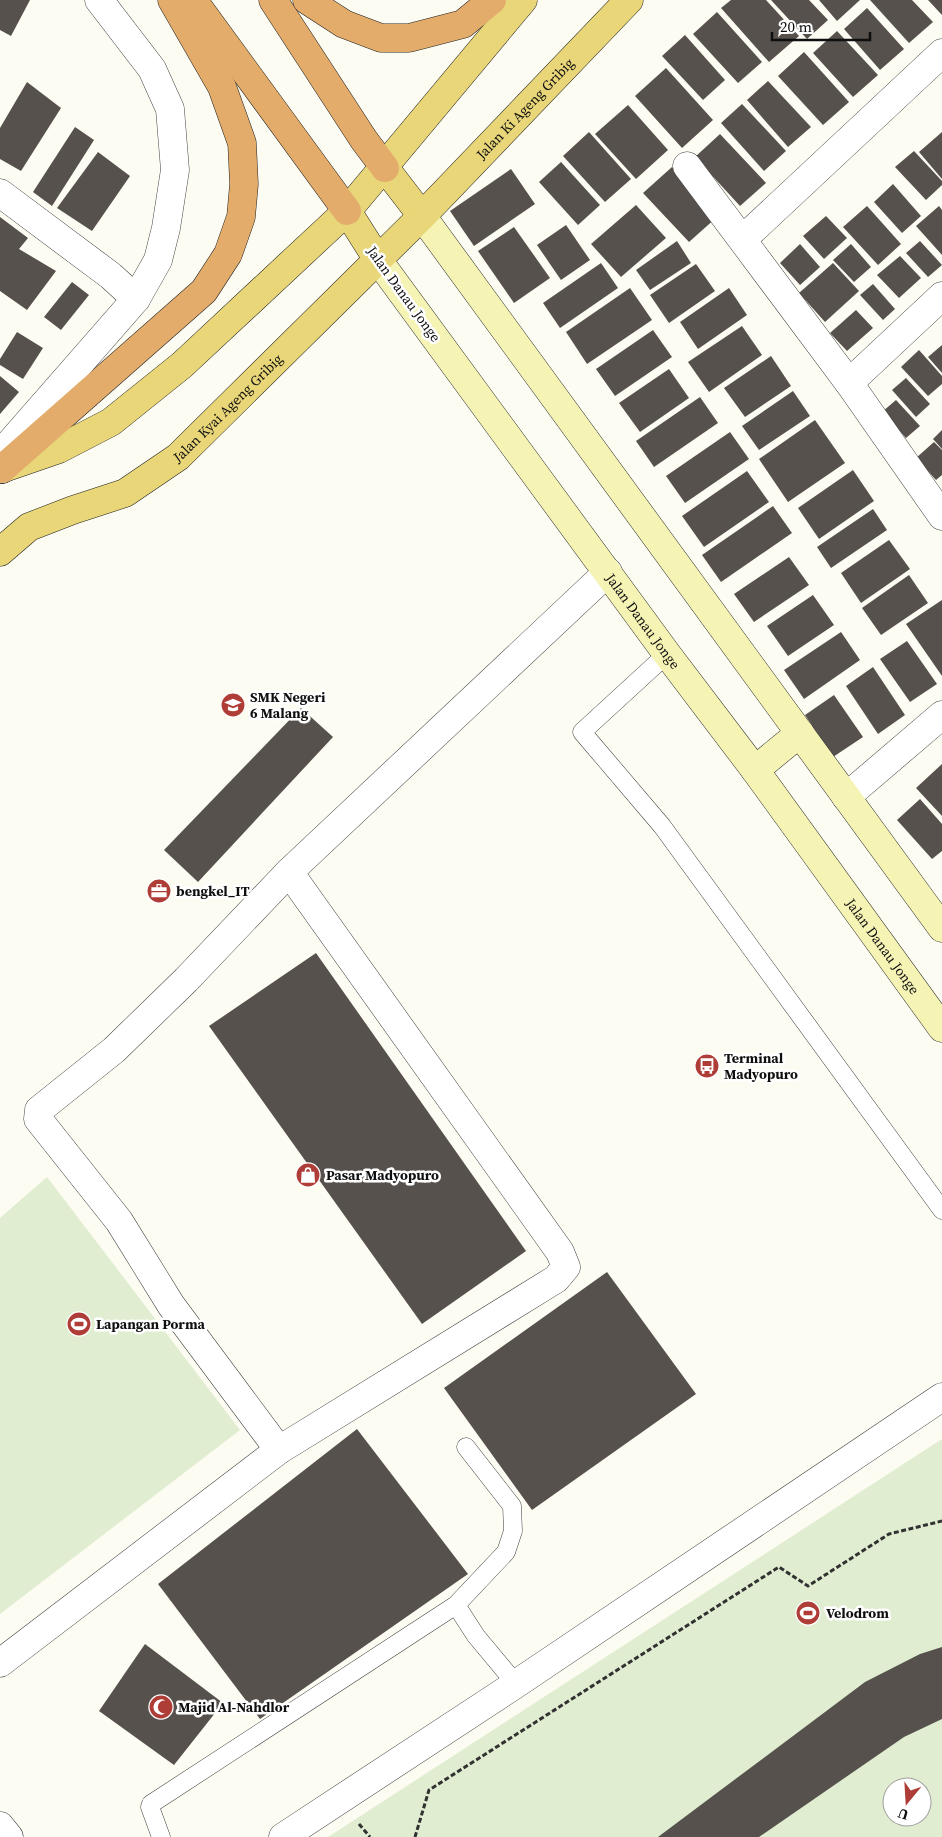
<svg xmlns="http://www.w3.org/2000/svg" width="942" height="1837" viewBox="0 0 942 1837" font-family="'Source Serif 4',serif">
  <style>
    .pitch { fill: #e0edd0; fill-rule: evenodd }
    .building { fill: #56514d }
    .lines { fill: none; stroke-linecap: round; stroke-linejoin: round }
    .service-casing { stroke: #424242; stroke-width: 19 }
    .minor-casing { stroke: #424242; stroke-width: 29 }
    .secondary-casing { stroke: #313131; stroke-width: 29 }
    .primary-casing { stroke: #202020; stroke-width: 29 }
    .motorway-casing { stroke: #202020; stroke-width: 29 }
    .path { stroke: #313131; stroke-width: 3; stroke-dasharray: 5 2.5; stroke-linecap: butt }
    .service { stroke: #fff; stroke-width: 18 }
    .minor { stroke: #fff; stroke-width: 28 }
    .secondary { stroke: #f5f4b5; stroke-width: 28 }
    .primary { stroke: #e8d678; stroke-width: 28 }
    .motorway { stroke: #e3ac6b; stroke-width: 28 }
    .labels { text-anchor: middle; stroke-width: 5; stroke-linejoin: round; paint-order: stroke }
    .street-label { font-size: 14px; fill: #0f0f0f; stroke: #fff }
    .poi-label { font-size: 14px; font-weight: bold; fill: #0f0f0f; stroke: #fff; text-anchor: start }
  </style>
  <rect width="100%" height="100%" fill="#fdfcf2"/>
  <g class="pitch">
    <polygon points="47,1177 240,1430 0,1614 0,1218"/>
    <path d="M942,1439V1837H328ZM892,1787H922V1817H892Z"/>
  </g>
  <g class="building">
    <polygon points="0,0 30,0 11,36 0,30"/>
    <polygon points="731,0 766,0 799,36 769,62 721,8"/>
    <polygon points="771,0 809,0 828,20 807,39"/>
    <polygon points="819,0 860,0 837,21"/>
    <polygon points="870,0 912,0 933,22 909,43"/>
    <polygon points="928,0 942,0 942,15"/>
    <polygon points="867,8 904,49 880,70 844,29"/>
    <polygon points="717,12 762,62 738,83 693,34"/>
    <polygon points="837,31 878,75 853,97 813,53"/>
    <polygon points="685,35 725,80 703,100 662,56"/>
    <polygon points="804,52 849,102 823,125 778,76"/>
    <polygon points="666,68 713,120 682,148 635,96"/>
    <polygon points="768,81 811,127 788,147 747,100"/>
    <polygon points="27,82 61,108 21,171 0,159 0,128"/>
    <polygon points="742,104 786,151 764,171 721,123"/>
    <polygon points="628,105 668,150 636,179 595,134"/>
    <polygon points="75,127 94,140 52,206 33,192"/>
    <polygon points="589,132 631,179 605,202 563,156"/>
    <polygon points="942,132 942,179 919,152"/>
    <polygon points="720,134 766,183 740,206 695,157"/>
    <polygon points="914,151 942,181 942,185 926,200 895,167"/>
    <polygon points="98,152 130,176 92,231 57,208"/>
    <polygon points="561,162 600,205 578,225 539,182"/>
    <polygon points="672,167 717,217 689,242 643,193"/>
    <polygon points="511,169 535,204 474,246 450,211"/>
    <polygon points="893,184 921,216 902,233 874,202"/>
    <polygon points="636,205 666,238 621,277 591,244"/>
    <polygon points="867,206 901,244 878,265 843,227"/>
    <polygon points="939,206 942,210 942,255 916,226"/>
    <polygon points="826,216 847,238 824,259 803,236"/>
    <polygon points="0,217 28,238 19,249 56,271 27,310 0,291"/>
    <polygon points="566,225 590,260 561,280 537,245"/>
    <polygon points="514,227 550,278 514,303 478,251"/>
    <polygon points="677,241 691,263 650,290 636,270"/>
    <polygon points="920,241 942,265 928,277 906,253"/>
    <polygon points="800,244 820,267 800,285 780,263"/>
    <polygon points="851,244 871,267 854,282 833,260"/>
    <polygon points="900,256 921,278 899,298 877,275"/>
    <polygon points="601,263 618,288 560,328 543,303"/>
    <polygon points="833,263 859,291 825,322 799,293"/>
    <polygon points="696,264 715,291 669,323 650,295"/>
    <polygon points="72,282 89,295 61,330 44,317"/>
    <polygon points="873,284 895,309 883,320 860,295"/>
    <polygon points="630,288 652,320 587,364 566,332"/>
    <polygon points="729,288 747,315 698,349 680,322"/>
    <polygon points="856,310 873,328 847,351 830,333"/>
    <polygon points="742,326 762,355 709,392 688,362"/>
    <polygon points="653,330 672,357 615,396 596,369"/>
    <polygon points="17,332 43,348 23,379 0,365 0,359"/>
    <polygon points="942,345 942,373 928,357"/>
    <polygon points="919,350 942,376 942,384 928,396 901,367"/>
    <polygon points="771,356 791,386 745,417 724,388"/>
    <polygon points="669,369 689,398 640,432 619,403"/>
    <polygon points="0,376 19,392 0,414"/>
    <polygon points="906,378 930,404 916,417 892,390"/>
    <polygon points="793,391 810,416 759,450 742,426"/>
    <polygon points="700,397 718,423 654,467 636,441"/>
    <polygon points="896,400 920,426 906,438 882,412"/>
    <polygon points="815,420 845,463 788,502 759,459"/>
    <polygon points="942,430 942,449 933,439"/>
    <polygon points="730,432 749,459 685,503 666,476"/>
    <polygon points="934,442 942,450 942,475 936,480 916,458"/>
    <polygon points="853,470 874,501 819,539 798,508"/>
    <polygon points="747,471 769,502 704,547 682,516"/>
    <polygon points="773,506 792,533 721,582 702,555"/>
    <polygon points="873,509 887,530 831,568 817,547"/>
    <polygon points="889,540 910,569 861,603 841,573"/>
    <polygon points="789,557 809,585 754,622 734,594"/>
    <polygon points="909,575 928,603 881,635 862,608"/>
    <polygon points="813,595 834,625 788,656 767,626"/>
    <polygon points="942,600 942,676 906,624"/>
    <polygon points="841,632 860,660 804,699 784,670"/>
    <polygon points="907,641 937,684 910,702 880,659"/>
    <polygon points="873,667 905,715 878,734 846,686"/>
    <polygon points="834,695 863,737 833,757 805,715"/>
    <polygon points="301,708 333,737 198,882 164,850"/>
    <polygon points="942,764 942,816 916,788"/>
    <polygon points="920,799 942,824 942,851 932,859 897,820"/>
    <polygon points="316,953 526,1251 422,1324 209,1026"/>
    <polygon points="607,1272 696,1394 532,1510 444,1388"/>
    <polygon points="357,1429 468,1574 260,1719 158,1584"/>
    <polygon points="145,1644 223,1703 174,1765 99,1711"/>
    <polygon points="942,1647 942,1719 904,1737 759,1837 658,1837 865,1682 920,1654"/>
  </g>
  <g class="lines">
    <defs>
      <g id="service">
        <polyline points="667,654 582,732 662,826 942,1210"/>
        <polyline points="456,1605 476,1636 516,1684"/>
        <polyline points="161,1837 150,1807 151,1804 456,1605 506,1552 513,1531 512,1506 466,1447"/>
      </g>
      <g id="minor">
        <polyline points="687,166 849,383 942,516"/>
        <polyline points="0,193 111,276 136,299"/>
        <polyline points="743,239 942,53"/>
        <polyline points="849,383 942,296"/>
        <polyline points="2,469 11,442 136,299 158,260 166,228 175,170 170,109 152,69 99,0"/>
        <polyline points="846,797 942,715"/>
        <polyline points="279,1450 171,1305 119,1221 38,1119 39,1110 114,1050 186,980 289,872"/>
        <polyline points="0,1663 279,1450 556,1279 566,1267 560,1252 289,872 608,572"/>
        <polyline points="0,1826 9,1837"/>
        <polyline points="283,1837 516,1684 942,1397"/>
      </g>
      <g id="secondary">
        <polyline points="422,216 942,928"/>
        <path id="s1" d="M378,260L667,654L755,770L942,1028"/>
        <polyline points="755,770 800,733"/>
      </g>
      <g id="primary">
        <polyline points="385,168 422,216"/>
        <polyline points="347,211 378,260"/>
        <polyline points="1,469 59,449 111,422 182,365 347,211 523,0"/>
        <path id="s2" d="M0,552L29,527L73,510L125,493L178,457L422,216L629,0"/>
      </g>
      <g id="motorway">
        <polyline points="193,0 347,211"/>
        <polyline points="273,0 364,140 385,168"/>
        <polyline points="307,0 344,24 381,38 409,38 463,24 492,0"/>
        <polyline points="2,469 204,291 228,254 241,217 244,184 242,143 222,87 172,0"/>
      </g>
    </defs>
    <use href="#service" class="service-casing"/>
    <use href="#minor" class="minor-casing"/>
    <use href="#secondary" class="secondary-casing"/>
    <use href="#primary" class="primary-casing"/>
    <use href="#motorway" class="motorway-casing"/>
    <g class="path">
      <polyline points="359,1824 370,1837"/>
      <polyline points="415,1837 429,1790 779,1567 808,1586 889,1534 942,1521"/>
    </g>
    <use href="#service" class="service"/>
    <use href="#minor" class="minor"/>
    <use href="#secondary" class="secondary"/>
    <use href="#primary" class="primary"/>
    <use href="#motorway" class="motorway"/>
  </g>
  <defs>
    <symbol id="school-disc" viewBox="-11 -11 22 22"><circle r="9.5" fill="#ae3c37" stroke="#fff"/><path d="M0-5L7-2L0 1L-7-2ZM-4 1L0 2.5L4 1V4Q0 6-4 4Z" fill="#fff"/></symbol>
    <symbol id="office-disc" viewBox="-11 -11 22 22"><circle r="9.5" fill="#ae3c37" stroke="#fff"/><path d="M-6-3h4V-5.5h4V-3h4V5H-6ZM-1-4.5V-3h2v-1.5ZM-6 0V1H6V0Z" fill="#fff"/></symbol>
    <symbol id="bus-disc" viewBox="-11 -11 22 22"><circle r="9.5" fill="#ae3c37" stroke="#fff"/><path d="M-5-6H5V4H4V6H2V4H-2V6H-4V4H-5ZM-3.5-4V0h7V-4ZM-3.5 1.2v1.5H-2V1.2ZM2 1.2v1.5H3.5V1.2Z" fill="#fff"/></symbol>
    <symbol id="shop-disc" viewBox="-11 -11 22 22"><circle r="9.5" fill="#ae3c37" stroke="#fff"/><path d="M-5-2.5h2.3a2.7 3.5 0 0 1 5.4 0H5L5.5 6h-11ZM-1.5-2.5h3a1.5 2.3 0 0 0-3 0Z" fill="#fff"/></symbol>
    <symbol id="stadium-disc" viewBox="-11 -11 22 22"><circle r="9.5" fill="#ae3c37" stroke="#fff"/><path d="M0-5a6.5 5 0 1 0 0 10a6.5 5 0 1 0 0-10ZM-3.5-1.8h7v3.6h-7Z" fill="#fff"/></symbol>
    <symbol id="mosque-disc" viewBox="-11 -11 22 22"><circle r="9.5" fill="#ae3c37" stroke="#fff"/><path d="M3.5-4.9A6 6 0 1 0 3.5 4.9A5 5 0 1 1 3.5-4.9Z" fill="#fff"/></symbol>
  </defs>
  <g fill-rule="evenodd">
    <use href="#school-disc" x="219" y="691" width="28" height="28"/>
    <use href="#office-disc" x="145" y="877" width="28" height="28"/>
    <use href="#bus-disc" x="693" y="1052" width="28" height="28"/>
    <use href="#shop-disc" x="294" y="1161" width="28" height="28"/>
    <use href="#stadium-disc" x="65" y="1310" width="28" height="28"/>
    <use href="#stadium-disc" x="794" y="1599" width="28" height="28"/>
    <use href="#mosque-disc" x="147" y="1693" width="28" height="28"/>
  </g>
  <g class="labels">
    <g class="street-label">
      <text dy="5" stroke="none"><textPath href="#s2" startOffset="696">Jalan Ki Ageng Gribig</textPath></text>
      <text transform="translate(404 294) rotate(54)" y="5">Jalan Danau Jonge</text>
      <text dy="5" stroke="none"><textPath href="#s2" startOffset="274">Jalan Kyai Ageng Gribig</textPath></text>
      <text dy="5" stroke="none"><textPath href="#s1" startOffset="448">Jalan Danau Jonge</textPath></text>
      <text dy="5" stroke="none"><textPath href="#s1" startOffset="852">Jalan Danau Jonge</textPath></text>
    </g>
    <g class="poi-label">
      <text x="250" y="702">SMK Negeri<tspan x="250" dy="16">6 Malang</tspan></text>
      <text x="176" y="896">bengkel_IT</text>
      <text x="724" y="1063">Terminal<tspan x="724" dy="16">Madyopuro</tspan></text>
      <text x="326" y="1180">Pasar Madyopuro</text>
      <text x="96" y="1329">Lapangan Porma</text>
      <text x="826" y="1618">Velodrom</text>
      <text x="178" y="1712">Majid Al-Nahdlor</text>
    </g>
  </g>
  <g transform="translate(907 1802) rotate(198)"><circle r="24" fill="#ffffff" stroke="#9f9f9f"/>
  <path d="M0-4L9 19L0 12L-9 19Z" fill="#ae3c37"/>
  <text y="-8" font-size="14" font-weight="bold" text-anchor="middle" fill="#0f0f0f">U</text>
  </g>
  <path d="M772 32v8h98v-8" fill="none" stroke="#0f0f0f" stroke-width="2.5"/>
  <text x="780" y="32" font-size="15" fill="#0f0f0f" stroke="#ffffff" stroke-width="4" paint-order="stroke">20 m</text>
</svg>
